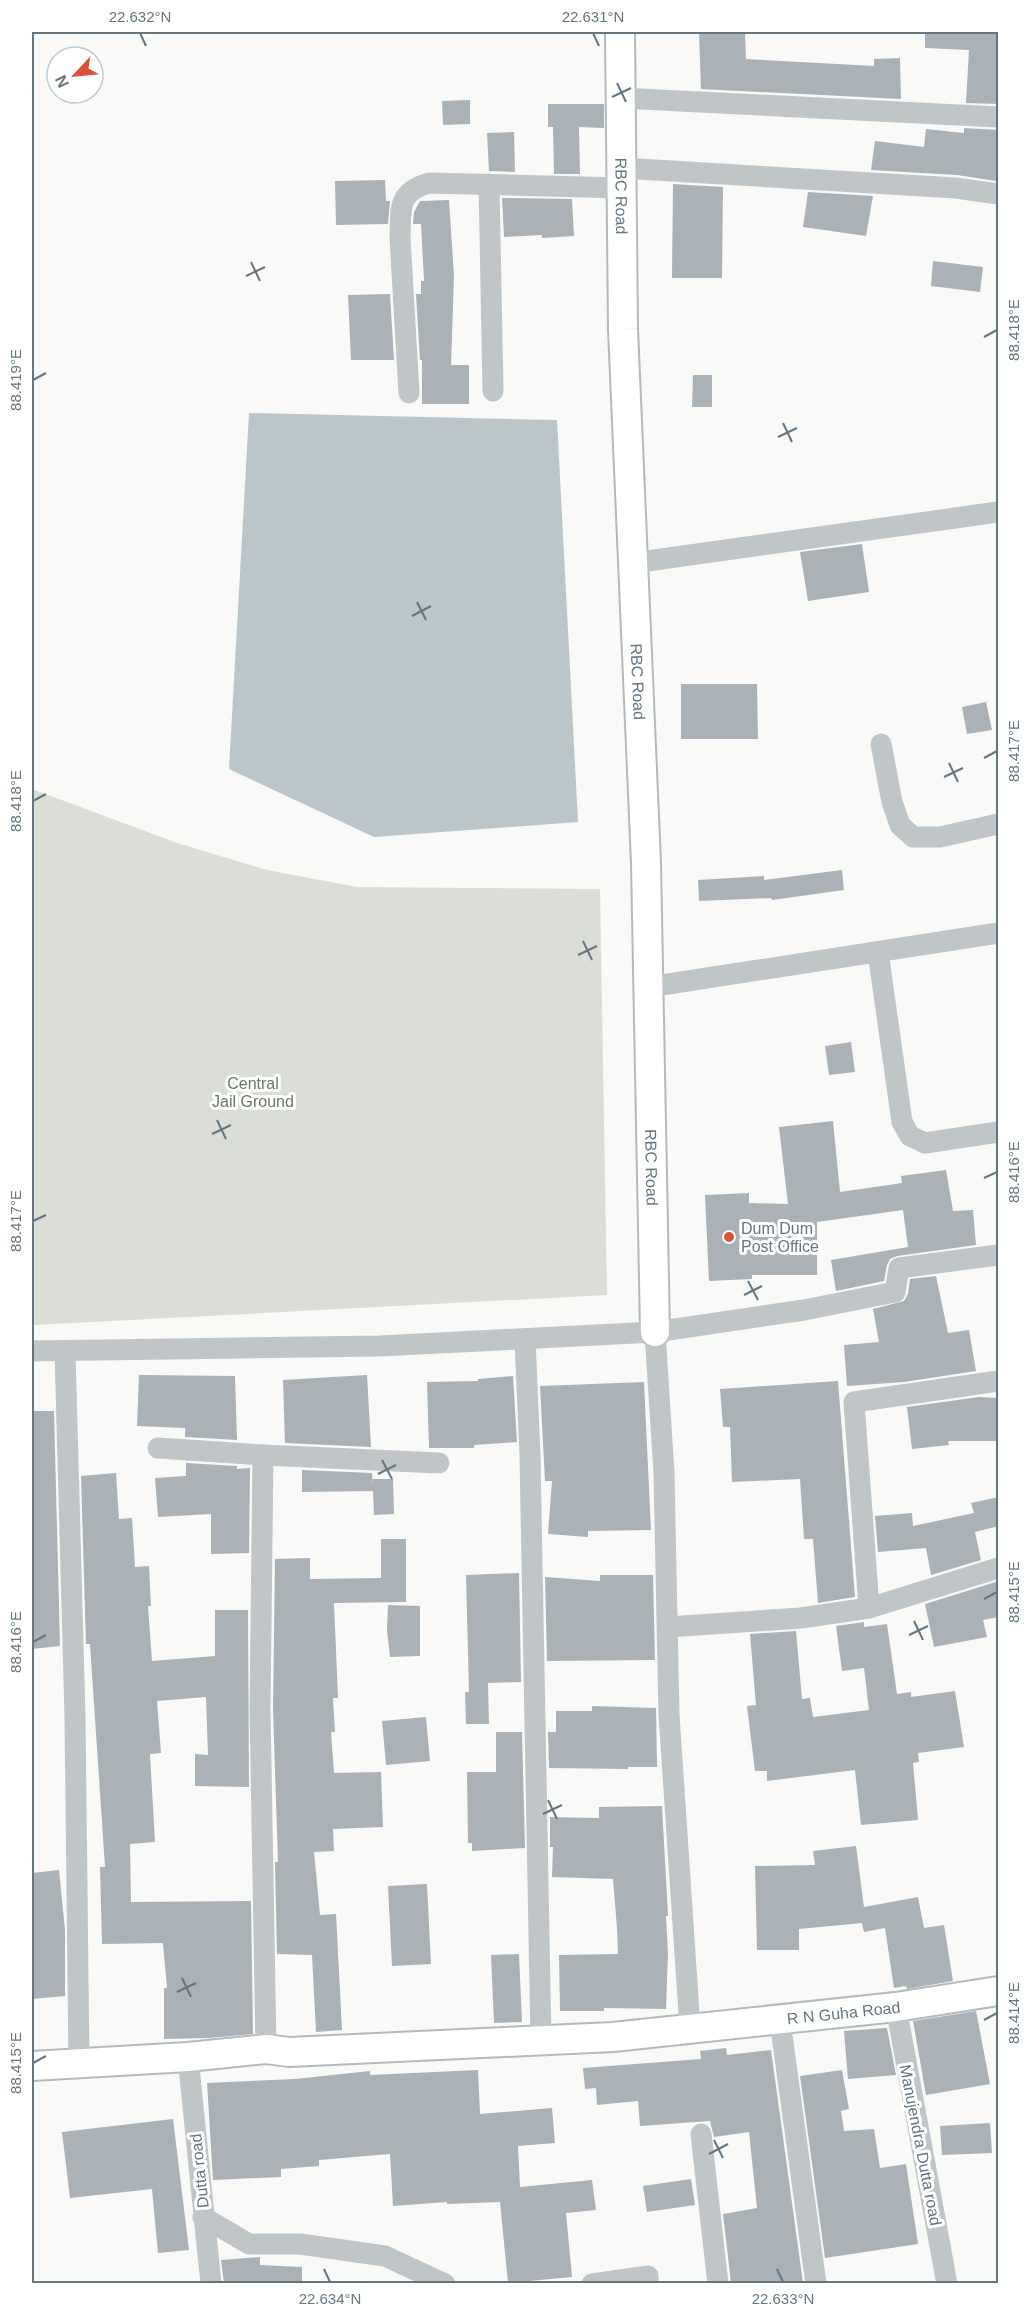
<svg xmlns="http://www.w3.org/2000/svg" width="1030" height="2315" viewBox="0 0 1030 2315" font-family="Arial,sans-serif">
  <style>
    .green { fill: #daded6 }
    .water { fill: #bbc6ca }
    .building { fill: #aab2b7 }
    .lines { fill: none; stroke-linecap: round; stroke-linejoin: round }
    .secondary-casing { stroke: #b3b9bd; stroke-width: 32 }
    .street { stroke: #c0c5c8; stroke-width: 21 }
    .secondary { stroke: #fff; stroke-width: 28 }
    .ticks { fill: none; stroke: #667680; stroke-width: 2 }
    .poi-dot { fill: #da5337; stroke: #fff; stroke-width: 2 }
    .labels { text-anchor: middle; stroke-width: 6; stroke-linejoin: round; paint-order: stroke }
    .street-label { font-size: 16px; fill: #667680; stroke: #fff }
    .park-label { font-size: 16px; fill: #697965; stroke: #fff }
    .poi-label { font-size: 16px; fill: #667680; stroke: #fff; text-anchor: start }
    .neatline { fill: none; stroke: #667680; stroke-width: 2 }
    .ticks-label { font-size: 15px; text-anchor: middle; fill: #667680 }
  </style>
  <rect width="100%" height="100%" fill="#f9f9f7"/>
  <polygon class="green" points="32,789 177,843 267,870 357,887 600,889 607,1295 34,1325 32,1264"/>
  <polygon class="water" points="249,413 557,420 578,822 374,837 229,769"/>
  <g class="building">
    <polygon points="699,32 745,32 746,59 874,66 874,59 900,58 901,99 701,89"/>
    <polygon points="925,32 999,32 999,104 966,103 969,50 925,48"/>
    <polygon points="470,100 470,124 443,125 442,101"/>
    <polygon points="548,104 604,104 604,128 579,127 580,174 554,174 553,127 548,127"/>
    <polygon points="964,128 999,130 996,181 957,175 871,170 875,141 924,147 926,129 964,133"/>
    <polygon points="514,132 515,172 489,171 487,133"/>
    <polygon points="385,180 386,201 390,201 388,224 336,225 335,181"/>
    <polygon points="673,184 723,187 722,278 672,278"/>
    <polygon points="808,192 873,196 866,236 803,227"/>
    <polygon points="502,198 572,199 574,236 542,238 542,235 504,237"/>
    <polygon points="449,200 454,276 451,365 469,365 469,404 422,404 422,360 420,360 416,294 421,294 421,281 424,281 421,224 413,224 414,212 420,201"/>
    <polygon points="933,261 983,267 980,292 931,286"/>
    <polygon points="390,294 394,360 351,360 348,295"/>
    <polygon points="693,375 712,375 712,407 692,407"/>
    <polygon points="862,544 869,592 808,601 800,552"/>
    <polygon points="681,684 757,684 758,739 681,739"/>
    <polygon points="986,702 992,730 967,734 962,707"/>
    <polygon points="842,870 844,890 772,900 771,898 699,901 698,880 764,876 764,880"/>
    <polygon points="851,1042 855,1072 829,1075 825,1046"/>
    <polygon points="833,1121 840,1192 902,1183 901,1176 946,1170 953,1211 973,1210 976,1245 897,1256 890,1259 887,1265 884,1281 836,1291 831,1260 908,1247 903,1210 817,1222 817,1275 752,1275 752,1279 709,1281 705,1195 749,1193 749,1203 788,1204 779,1127"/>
    <polygon points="936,1276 948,1333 969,1330 976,1371 904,1382 847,1386 844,1345 879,1342 873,1309 904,1301 908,1294 910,1279"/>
    <polygon points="139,1375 235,1376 237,1440 185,1437 185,1428 137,1426"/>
    <polygon points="367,1375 371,1447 285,1443 283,1380"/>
    <polygon points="513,1376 517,1442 474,1445 474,1448 429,1448 427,1382 478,1381 478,1379"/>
    <polygon points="838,1381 855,1597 818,1603 813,1539 804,1539 800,1479 732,1482 730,1427 723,1427 720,1389"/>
    <polygon points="644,1382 651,1530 588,1531 588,1537 548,1534 552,1481 545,1481 540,1386"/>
    <polygon points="979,1397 999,1398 999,1441 948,1441 949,1445 912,1449 907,1407"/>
    <polygon points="32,1411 54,1411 60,1646 32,1649"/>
    <polygon points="186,1463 237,1466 237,1469 250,1468 249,1553 211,1554 211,1514 158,1517 155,1478 186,1476"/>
    <polygon points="302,1470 372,1473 373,1484 373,1479 393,1479 394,1514 374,1515 373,1491 302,1492"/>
    <polygon points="116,1473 119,1519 132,1518 135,1567 149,1566 151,1606 148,1606 152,1661 215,1656 215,1610 248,1610 249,1787 195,1786 195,1754 208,1755 206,1697 157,1701 161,1753 150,1754 155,1842 130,1844 131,1902 251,1901 253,2034 209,2038 164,2039 164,1988 167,1988 163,1943 102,1944 100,1867 105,1867 90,1644 86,1644 81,1476"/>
    <polygon points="999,1497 999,1526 975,1532 981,1560 931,1575 926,1548 878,1552 875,1516 912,1513 913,1526 974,1513 971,1503"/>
    <polygon points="381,1539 406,1539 406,1602 334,1603 338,1698 333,1698 335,1732 331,1732 334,1773 381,1772 383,1827 333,1829 334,1851 314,1852 320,1915 336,1914 342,2030 316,2032 312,1955 277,1954 275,1862 278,1862 273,1709 275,1559 310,1558 310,1579 381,1578"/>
    <polygon points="519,1573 521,1682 488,1683 489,1724 466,1724 465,1692 469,1692 466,1575"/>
    <polygon points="600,1575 653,1575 655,1660 547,1661 545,1577 600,1581"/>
    <polygon points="999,1581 999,1617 983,1620 987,1637 934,1647 925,1604"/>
    <polygon points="388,1605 420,1606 420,1656 390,1657 387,1630"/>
    <polygon points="864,1622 864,1627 887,1624 897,1694 911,1692 911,1697 955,1691 964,1747 918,1753 919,1762 913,1763 918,1820 861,1825 855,1770 767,1781 767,1771 755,1771 747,1706 756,1705 750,1634 796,1631 802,1699 810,1698 813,1717 869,1710 864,1668 842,1671 836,1626"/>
    <polygon points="592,1706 656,1708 657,1767 628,1767 628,1769 549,1768 548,1732 556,1732 556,1711 592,1711"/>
    <polygon points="426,1717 430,1761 386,1765 382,1721"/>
    <polygon points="496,1732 522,1732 525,1848 472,1851 472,1843 468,1843 467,1772 496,1772"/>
    <polygon points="662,1806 668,1916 666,1916 668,1954 666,2009 604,2008 604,2011 560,2011 559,1955 618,1954 617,1928 613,1879 552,1877 553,1847 550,1847 550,1817 599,1818 599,1807"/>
    <polygon points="856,1846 864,1907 918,1897 924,1928 944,1925 953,1981 907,1989 906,1986 894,1988 885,1928 864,1932 862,1923 799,1929 799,1950 757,1950 755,1866 815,1865 813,1851"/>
    <polygon points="59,1870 65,1930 65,1996 32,1999 32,1873"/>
    <polygon points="427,1884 431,1964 392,1966 388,1886"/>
    <polygon points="519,1954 522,2022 494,2023 491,1955"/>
    <polygon points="976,2011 990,2084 926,2095 913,2021"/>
    <polygon points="887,2028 896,2075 848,2079 844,2031"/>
    <polygon points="726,2048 727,2055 771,2050 803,2283 731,2283 723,2214 757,2208 749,2132 714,2137 710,2121 640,2126 638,2101 597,2105 596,2088 585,2089 583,2068 701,2059 700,2051"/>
    <polygon points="478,2070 480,2114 552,2108 555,2143 518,2146 520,2187 592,2180 596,2210 566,2213 572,2277 508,2283 500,2202 447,2204 447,2202 393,2206 390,2154 319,2160 319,2166 281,2169 281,2177 213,2180 207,2083 295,2079 370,2071 370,2075"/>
    <polygon points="842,2070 849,2109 841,2111 844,2131 874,2129 880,2168 906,2164 918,2244 825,2258 800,2076"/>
    <polygon points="173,2119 189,2250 158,2253 152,2189 70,2198 62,2132"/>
    <polygon points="990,2123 992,2153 942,2155 940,2126"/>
    <polygon points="691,2179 695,2205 647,2212 643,2186"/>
    <polygon points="260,2257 260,2265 302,2267 302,2283 224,2283 221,2260"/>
  </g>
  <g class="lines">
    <defs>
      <g id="secondary">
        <path id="s1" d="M620,32L623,329L646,863L655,1332"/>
        <path id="s2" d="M32,2066L188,2057L266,2049L289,2052L613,2037L896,2007L998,1991"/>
      </g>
    </defs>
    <use href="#secondary" class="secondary-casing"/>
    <g class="street">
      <polyline points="620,98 998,117"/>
      <polyline points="621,168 956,188 998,194"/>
      <polyline points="489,184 493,391"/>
      <path d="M409,393L400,238C401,209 397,192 429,183L621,188"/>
      <polyline points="633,563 998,512"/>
      <polyline points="881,744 892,802 900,825 913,837 940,837 998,824"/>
      <polyline points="878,952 902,1122 910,1136 925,1143 998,1132"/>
      <polyline points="649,987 998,933"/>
      <polyline points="655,1332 664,1473 669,1715 690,2028"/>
      <polyline points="525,1339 530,1456 541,2042"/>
      <polyline points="32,1351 380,1346 655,1332 804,1310 895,1292 899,1268 998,1255"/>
      <polyline points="65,1351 75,1717 79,2064"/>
      <polyline points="158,1448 263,1455 439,1463"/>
      <polyline points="263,1455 260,1709 266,2049"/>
      <polyline points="869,1608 998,1568"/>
      <polyline points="668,1627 801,1618 869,1608 854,1402 998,1381"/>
      <polyline points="896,2007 947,2284"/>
      <polyline points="780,2021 816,2284"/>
      <polyline points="188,2057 211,2284"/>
      <polyline points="701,2134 718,2284"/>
      <polyline points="203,2217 249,2244 300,2244 385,2256 445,2284"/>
      <polyline points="592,2284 648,2276 648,2284"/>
    </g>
    <use href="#secondary" class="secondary"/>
  </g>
  <path class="ticks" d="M140,33L146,46M593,33L599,46M617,83L626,102M612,97L631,88M251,262L260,281M246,276L265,267M984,337L997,330M33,380L46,373M783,423L792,442M778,437L797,428M417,602L426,620M412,616L431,606M984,758L997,751M949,763L958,782M944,777L963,768M33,801L46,794M583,941L592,960M578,955L597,946M217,1120L226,1139M212,1134L231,1125M984,1178L997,1172M33,1221L46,1215M748,1281L758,1300M744,1295L762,1286M382,1460L392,1479M378,1474L396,1465M984,1599L997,1592M914,1621L923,1640M909,1635L928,1626M33,1642L46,1635M548,1800L557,1819M543,1814L562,1805M182,1978L191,1997M177,1992L196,1983M984,2020L997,2013M33,2063L46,2056M714,2140L723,2158M709,2154L728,2144M324,2269L330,2282M777,2269L783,2282"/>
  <circle class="poi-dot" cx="729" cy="1237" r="6"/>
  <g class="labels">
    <g class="street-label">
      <text dy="6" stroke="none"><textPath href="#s1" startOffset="164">RBC Road</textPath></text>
      <text dy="6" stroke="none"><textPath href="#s1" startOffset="650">RBC Road</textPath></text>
      <text dy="6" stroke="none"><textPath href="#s1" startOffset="1136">RBC Road</textPath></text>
      <text dy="6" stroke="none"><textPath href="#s2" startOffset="814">R N Guha Road</textPath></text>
      <text transform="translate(921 2145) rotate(79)" y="6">Manujendra Dutta road</text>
      <text transform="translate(199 2171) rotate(-96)" y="6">Dutta road</text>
    </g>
    <g class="park-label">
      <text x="253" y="1089">Central<tspan x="253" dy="18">Jail Ground</tspan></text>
    </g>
    <g class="poi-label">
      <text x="741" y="1234">Dum Dum<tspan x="741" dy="18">Post Office</tspan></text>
    </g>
  </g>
  <rect width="1030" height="2315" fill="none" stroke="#ffffff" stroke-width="66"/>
  <g transform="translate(75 75) rotate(244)"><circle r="28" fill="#ffffff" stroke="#c2c8cc" stroke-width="1.5"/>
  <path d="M0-4.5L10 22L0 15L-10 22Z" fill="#da5337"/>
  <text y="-9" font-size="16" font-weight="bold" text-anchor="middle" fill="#667680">N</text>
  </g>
  <rect x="33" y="33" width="964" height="2249" class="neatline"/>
  <g class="ticks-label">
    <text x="140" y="22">22.632°N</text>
    <text x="593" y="22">22.631°N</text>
    <text transform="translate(1014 330) rotate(-90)" y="5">88.418°E</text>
    <text transform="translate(16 380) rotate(-90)" y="5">88.419°E</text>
    <text transform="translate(1014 751) rotate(-90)" y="5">88.417°E</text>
    <text transform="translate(16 801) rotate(-90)" y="5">88.418°E</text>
    <text transform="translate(1014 1172) rotate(-90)" y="5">88.416°E</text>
    <text transform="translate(16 1221) rotate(-90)" y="5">88.417°E</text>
    <text transform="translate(1014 1592) rotate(-90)" y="5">88.415°E</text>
    <text transform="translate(16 1642) rotate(-90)" y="5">88.416°E</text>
    <text transform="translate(1014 2013) rotate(-90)" y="5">88.414°E</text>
    <text transform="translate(16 2063) rotate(-90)" y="5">88.415°E</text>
    <text x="330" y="2304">22.634°N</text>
    <text x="783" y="2304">22.633°N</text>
  </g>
</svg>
